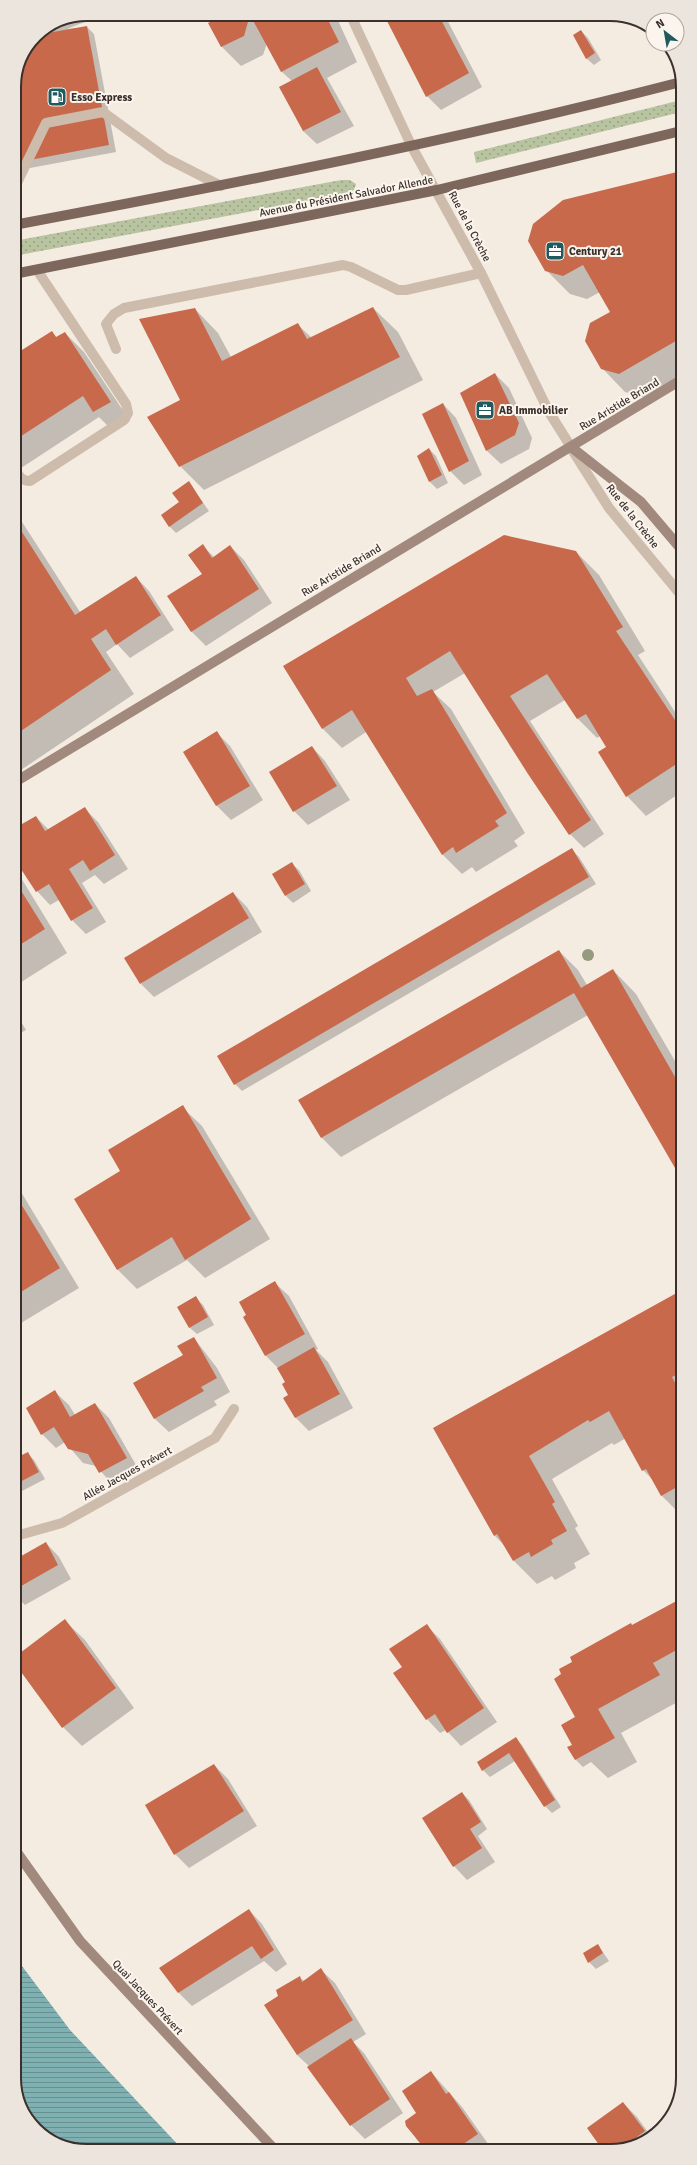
<svg xmlns="http://www.w3.org/2000/svg" width="697" height="2165" viewBox="0 0 697 2165" font-family="Signika,sans-serif">
  <style>
    .grass { fill: url(#grass-dots) }
    .water { fill: url(#water-rules) }
    .shadow { fill: #0003 }
    .building { fill: #c8694b }
    .lines { fill: none; stroke-linecap: round; stroke-linejoin: round }
    .lane { stroke: #cdbbac; stroke-width: 10 }
    .street { stroke: #cdbbac; stroke-width: 10 }
    .secondary { stroke: #a18a7d; stroke-width: 10 }
    .primary { stroke: #7d675c; stroke-width: 10 }
    .tree { fill: #969b7f }
    .labels { text-anchor: middle; stroke-width: 4; stroke-linejoin: round; paint-order: stroke }
    .poi-label { font-size: 11px; font-weight: bold; fill: #3b302b; stroke: #fbf5ee; text-anchor: start }
    .street-label { font-size: 11px; fill: #3b302b; stroke: #fbf5ee }
    .rim { fill: none; stroke: #3b302b; stroke-width: 2 }
  </style>
  <defs>
    <pattern id="grass-dots" width="8" height="8" patternUnits="userSpaceOnUse"><rect width="8" height="8" fill="#b8c4a0"/><path d="M2 2h.1M6 6h.1" fill="none" stroke="#97a083" stroke-width="1.8" stroke-linecap="round"/></pattern>
    <pattern id="water-rules" width="6" height="5" patternUnits="userSpaceOnUse"><rect width="6" height="5" fill="#7fb0b2"/><path d="M0 2.5h6" fill="none" stroke="#699091"/></pattern>
  </defs>
  <rect width="100%" height="100%" fill="#f4ebe1"/>
  <g class="grass">
    <polygon points="681,100 681,112 476,163 474,152"/>
    <polygon points="341,180 350,180 356,184 354,190 349,193 14,256 14,241"/>
  </g>
  <polygon class="water" points="16,1958 70,2030 183,2150 82,2151 39,2133 16,2097"/>
  <g class="shadow">
    <polygon points="89,14 92,19 67,29 87,27 94,34 116,152 14,171 14,82 35,36 44,34 41,32 59,19"/>
    <polygon points="227,14 335,14 357,62 327,78 354,126 317,144 303,131 292,81 282,72 267,43 263,55 241,66 222,47 210,23"/>
    <polygon points="404,14 444,14 482,87 441,110 427,96"/>
    <polygon points="581,31 588,38 601,60 594,65 587,59 574,35"/>
    <polygon points="681,172 681,375 643,397 625,392 602,368 612,312 600,292 587,299 570,294 546,270"/>
    <polygon points="373,308 398,332 423,380 204,490 180,466 195,309 218,333 231,357 298,325 312,338"/>
    <polygon points="51,332 57,338 65,333 84,352 130,421 113,431 99,417 15,472 14,356"/>
    <polygon points="495,374 509,388 532,438 529,449 501,464 487,451"/>
    <polygon points="443,404 456,418 482,475 464,485 450,471"/>
    <polygon points="429,449 436,456 448,483 437,489 430,482 418,456"/>
    <polygon points="189,483 209,511 176,533 169,526"/>
    <polygon points="15,511 80,612 136,577 149,591 174,630 130,658 117,644 106,652 134,694 15,774"/>
    <polygon points="203,546 215,558 230,546 244,560 272,603 206,646 192,632 169,596 203,574"/>
    <polygon points="575,551 599,575 645,651 638,655 681,721 681,802 677,795 646,816 627,796 607,747 600,736 597,738 578,719 565,700 530,721 604,834 584,848 570,834 465,673 433,692 451,709 525,833 514,841 518,846 476,872 472,867 462,874 443,855 366,732 342,748 322,728"/>
    <polygon points="217,733 230,746 263,800 231,820 217,806 185,752"/>
    <polygon points="312,747 325,761 350,800 308,825 294,811"/>
    <polygon points="84,808 98,822 128,869 104,884 95,875 82,883 106,922 86,934 72,920 59,900 50,905 37,891 15,847 15,829 36,817 49,830"/>
    <polygon points="572,850 579,857 596,884 242,1091 235,1084"/>
    <polygon points="292,864 299,870 311,891 293,903 286,896 273,875"/>
    <polygon points="15,868 67,953 15,986"/>
    <polygon points="233,893 247,907 262,932 154,997 141,984"/>
    <polygon points="559,951 578,970 587,985 613,970 636,994 682,1073 682,1173 676,1167 588,1015 341,1157 321,1137"/>
    <polygon points="15,1012 26,1030 15,1036"/>
    <polygon points="182,1107 202,1126 270,1239 205,1278 187,1260 137,1289 118,1270 76,1199 121,1171"/>
    <polygon points="15,1182 79,1288 16,1326"/>
    <polygon points="275,1283 289,1296 318,1349 316,1350 328,1362 353,1408 309,1431 296,1418 286,1383 278,1368 266,1356 244,1317"/>
    <polygon points="682,1292 682,1516 662,1496 654,1481 643,1470 626,1438 614,1445 612,1443 552,1479 578,1526 575,1528 590,1554 574,1563 576,1568 555,1580 552,1576 537,1584 514,1561 506,1547 495,1536 435,1428"/>
    <polygon points="196,1298 203,1305 214,1325 197,1334 190,1328 179,1307"/>
    <polygon points="194,1338 217,1368 230,1392 214,1401 217,1405 169,1432 155,1419 139,1389 184,1355"/>
    <polygon points="55,1392 69,1405 75,1415 95,1404 109,1418 140,1472 114,1486 96,1466 83,1463 65,1442 56,1448 42,1434"/>
    <polygon points="27,1453 34,1460 45,1479 22,1491 16,1484 16,1459"/>
    <polygon points="46,1543 59,1557 71,1579 25,1605 18,1598 16,1599 16,1560"/>
    <polygon points="682,1599 683,1683 676,1687 683,1699 621,1733 637,1762 608,1778 591,1762 583,1767 576,1760 573,1745 576,1718 633,1626"/>
    <polygon points="65,1621 85,1640 134,1708 82,1746 63,1727 16,1664 16,1657"/>
    <polygon points="426,1625 440,1639 497,1722 461,1746 446,1730 440,1733 427,1719 403,1667"/>
    <polygon points="516,1738 522,1745 561,1807 552,1813 545,1806 515,1761 490,1777 483,1770"/>
    <polygon points="214,1765 228,1779 257,1826 189,1868 175,1854"/>
    <polygon points="462,1793 469,1800 487,1829 478,1836 495,1862 467,1880 454,1866"/>
    <polygon points="249,1910 262,1924 287,1964 276,1972 264,1961 192,2006 179,1993 160,1968"/>
    <polygon points="598,1945 609,1961 596,1969 589,1962"/>
    <polygon points="321,1970 335,1983 366,2034 353,2042 364,2053 403,2113 365,2139 351,2125 310,2067 297,2055 280,1996 299,1977 304,1981"/>
    <polygon points="431,2072 462,2107 491,2148 426,2149 417,2140 406,2121 418,2114"/>
    <polygon points="623,2103 637,2117 650,2135 629,2149 604,2149"/>
  </g>
  <g class="building">
    <polygon points="225,14 325,14 339,42 281,72 250,15 244,36 221,47 208,23"/>
    <polygon points="402,14 438,14 469,73 426,97 387,21"/>
    <polygon points="87,26 109,145 14,163 14,82 36,35"/>
    <polygon points="581,30 595,53 586,59 573,35"/>
    <polygon points="317,67 341,112 303,131 279,87"/>
    <polygon points="681,171 681,338 619,374 601,369 585,341 590,323 610,312 583,265 563,276 545,271 528,241 533,224 563,200"/>
    <polygon points="373,307 400,357 179,467 147,417 180,400 139,319 195,308 222,361 298,323 307,339"/>
    <polygon points="52,331 56,337 65,332 111,402 93,412 83,396 15,440 14,355"/>
    <polygon points="495,373 519,423 515,435 486,451 460,393"/>
    <polygon points="443,403 469,461 449,472 422,414"/>
    <polygon points="429,448 442,475 429,482 417,456"/>
    <polygon points="189,481 203,503 169,527 161,515 179,502 172,493"/>
    <polygon points="15,521 75,615 136,576 161,615 116,645 106,629 91,639 111,670 15,735"/>
    <polygon points="504,535 576,551 623,627 616,631 681,729 681,761 626,797 598,752 606,747 586,714 577,719 547,674 510,696 591,820 569,835 528,774 450,651 406,678 417,696 432,689 507,813 495,821 499,826 456,853 453,847 442,855 352,710 322,729 283,666"/>
    <polygon points="203,544 212,558 230,545 259,589 191,632 167,596 202,574 188,555"/>
    <polygon points="217,731 250,786 216,806 183,752"/>
    <polygon points="312,746 337,786 293,812 269,772"/>
    <polygon points="85,807 115,855 90,871 83,860 69,869 93,908 71,921 49,884 36,892 15,860 20,857 15,849 15,828 36,816 45,831"/>
    <polygon points="572,848 589,877 234,1085 217,1056"/>
    <polygon points="292,862 305,884 285,896 272,874"/>
    <polygon points="15,881 45,929 15,948"/>
    <polygon points="233,892 249,918 140,984 124,958"/>
    <polygon points="559,950 581,988 613,969 682,1089 682,1164 675,1168 574,993 321,1138 298,1100"/>
    <polygon points="183,1105 251,1219 185,1260 172,1237 117,1270 74,1199 120,1171 108,1150"/>
    <polygon points="15,1194 60,1268 16,1295 15,1270"/>
    <polygon points="275,1281 305,1334 265,1356 243,1317 246,1315 239,1302"/>
    <polygon points="682,1290 682,1372 672,1377 682,1396 682,1492 681,1493 677,1487 661,1496 646,1469 642,1471 609,1411 590,1422 588,1420 529,1456 555,1502 552,1504 567,1531 551,1540 553,1544 531,1557 529,1552 513,1561 497,1534 494,1536 433,1428"/>
    <polygon points="196,1296 208,1317 189,1328 177,1307"/>
    <polygon points="194,1337 217,1378 201,1387 204,1391 154,1419 133,1383 183,1355 177,1346"/>
    <polygon points="314,1347 340,1394 295,1418 283,1398 288,1395 282,1384 285,1382 277,1368"/>
    <polygon points="55,1390 70,1417 95,1403 127,1458 99,1473 88,1454 68,1449 54,1427 41,1435 26,1408"/>
    <polygon points="28,1452 39,1472 16,1484 16,1458"/>
    <polygon points="46,1542 58,1565 16,1589 16,1559"/>
    <polygon points="682,1598 682,1647 653,1663 660,1675 598,1709 615,1738 575,1760 567,1747 572,1745 561,1725 575,1717 554,1679 561,1674 559,1669 572,1662 570,1657 631,1623 632,1625"/>
    <polygon points="65,1619 116,1688 62,1728 16,1665 16,1656"/>
    <polygon points="427,1624 484,1708 447,1733 435,1714 426,1720 393,1673 402,1667 389,1649"/>
    <polygon points="516,1737 555,1800 544,1807 509,1753 482,1771 477,1762"/>
    <polygon points="214,1764 244,1811 174,1855 145,1805"/>
    <polygon points="462,1792 481,1822 470,1829 482,1848 453,1867 422,1818"/>
    <polygon points="249,1909 274,1950 261,1959 252,1946 178,1993 159,1968"/>
    <polygon points="598,1944 603,1953 588,1963 583,1953"/>
    <polygon points="321,1968 353,2020 297,2055 264,2005 278,1996 276,1990 300,1976 302,1982"/>
    <polygon points="351,2038 390,2099 350,2126 307,2067"/>
    <polygon points="431,2071 446,2094 449,2092 478,2134 456,2149 425,2149 406,2126 405,2121 416,2113 402,2091"/>
    <polygon points="623,2102 645,2131 621,2149 602,2149 587,2128"/>
  </g>
  <g class="lines">
    <g class="lane">
      <polyline points="14,189 46,123 103,112 166,158 221,186"/>
      <polyline points="116,349 106,324 114,314 124,308 343,265 351,267 398,290 406,290 481,273"/>
      <polyline points="571,448 609,508 681,595"/>
      <path d="M15,470C19,476 22,481 30,481L124,420L128,413L126,404L37,270"/>
      <polyline points="16,1536 62,1523 215,1438 234,1409"/>
    </g>
    <polyline class="street" points="350,14 412,147 481,273 549,412 571,447"/>
    <g class="secondary">
      <polyline points="571,447 641,502 681,549"/>
      <polyline points="15,782 681,380"/>
      <polyline points="16,1851 80,1941 275,2150"/>
    </g>
    <g class="primary">
      <path d="M14,225C238,183 460,139 681,82"/>
      <polyline points="14,274 437,190 681,131"/>
    </g>
  </g>
  <circle class="tree" cx="588" cy="955" r="6"/>
  <defs>
    <symbol id="fuel-square" viewBox="-11 -11 22 22"><rect x="-9" y="-9" width="18" height="18" rx="4" fill="#1f5a5e" stroke="#fbf5ee"/><path d="M-5.5-6h7V0h2V4h1.3V-2.5L3-4.5l.8-.8L6-3V5H2.5V1h-1V6h-7ZM-4.2-4.7v3.2H.2V-4.7Z" fill="#fff"/></symbol>
    <symbol id="office-square" viewBox="-11 -11 22 22"><rect x="-9" y="-9" width="18" height="18" rx="4" fill="#1f5a5e" stroke="#fbf5ee"/><path d="M-6-3h4V-5.5h4V-3h4V5H-6ZM-1-4.5V-3h2v-1.5ZM-6 0V1H6V0Z" fill="#fff"/></symbol>
  </defs>
  <g fill-rule="evenodd">
    <use href="#fuel-square" x="46" y="86" width="22" height="22"/>
    <use href="#office-square" x="544" y="240" width="22" height="22"/>
    <use href="#office-square" x="474" y="399" width="22" height="22"/>
  </g>
  <g class="labels">
    <g class="poi-label">
      <text x="71" y="101">Esso Express</text>
      <text x="569" y="255">Century 21</text>
      <text x="499" y="414">AB Immobilier</text>
    </g>
    <g class="street-label">
      <text transform="translate(346 196) rotate(-11)" y="4">Avenue du Président Salvador Allende</text>
      <text transform="translate(470 226) rotate(62)" y="4">Rue de la Crèche</text>
      <text transform="translate(619 404) rotate(-31)" y="4">Rue Aristide Briand</text>
      <text transform="translate(633 516) rotate(52)" y="4">Rue de la Crèche</text>
      <text transform="translate(341 570) rotate(-31)" y="4">Rue Aristide Briand</text>
      <text transform="translate(127 1473) rotate(-29)" y="4">Allée Jacques Prévert</text>
      <text transform="translate(148 1997) rotate(47)" y="4">Quai Jacques Prévert</text>
    </g>
  </g>
  <path d="M0 0H697V2165H0ZM87 21H610A66 66 0 0 1 676 87V2078A66 66 0 0 1 610 2144H87A66 66 0 0 1 21 2078V87A66 66 0 0 1 87 21Z" fill="#ece5de" fill-rule="evenodd"/>
  <path class="rim" d="M87 21H610A66 66 0 0 1 676 87V2078A66 66 0 0 1 610 2144H87A66 66 0 0 1 21 2078V87A66 66 0 0 1 87 21Z"/>
  <g transform="translate(665 32) rotate(329)"><circle r="19" fill="#fbf5ee" stroke="#aea6a0"/>
  <path d="M0-3L7 15L0 10L-7 15Z" fill="#1f5a5e"/>
  <text y="-6" font-size="11" font-weight="bold" text-anchor="middle" fill="#3b302b">N</text>
  </g>
</svg>
